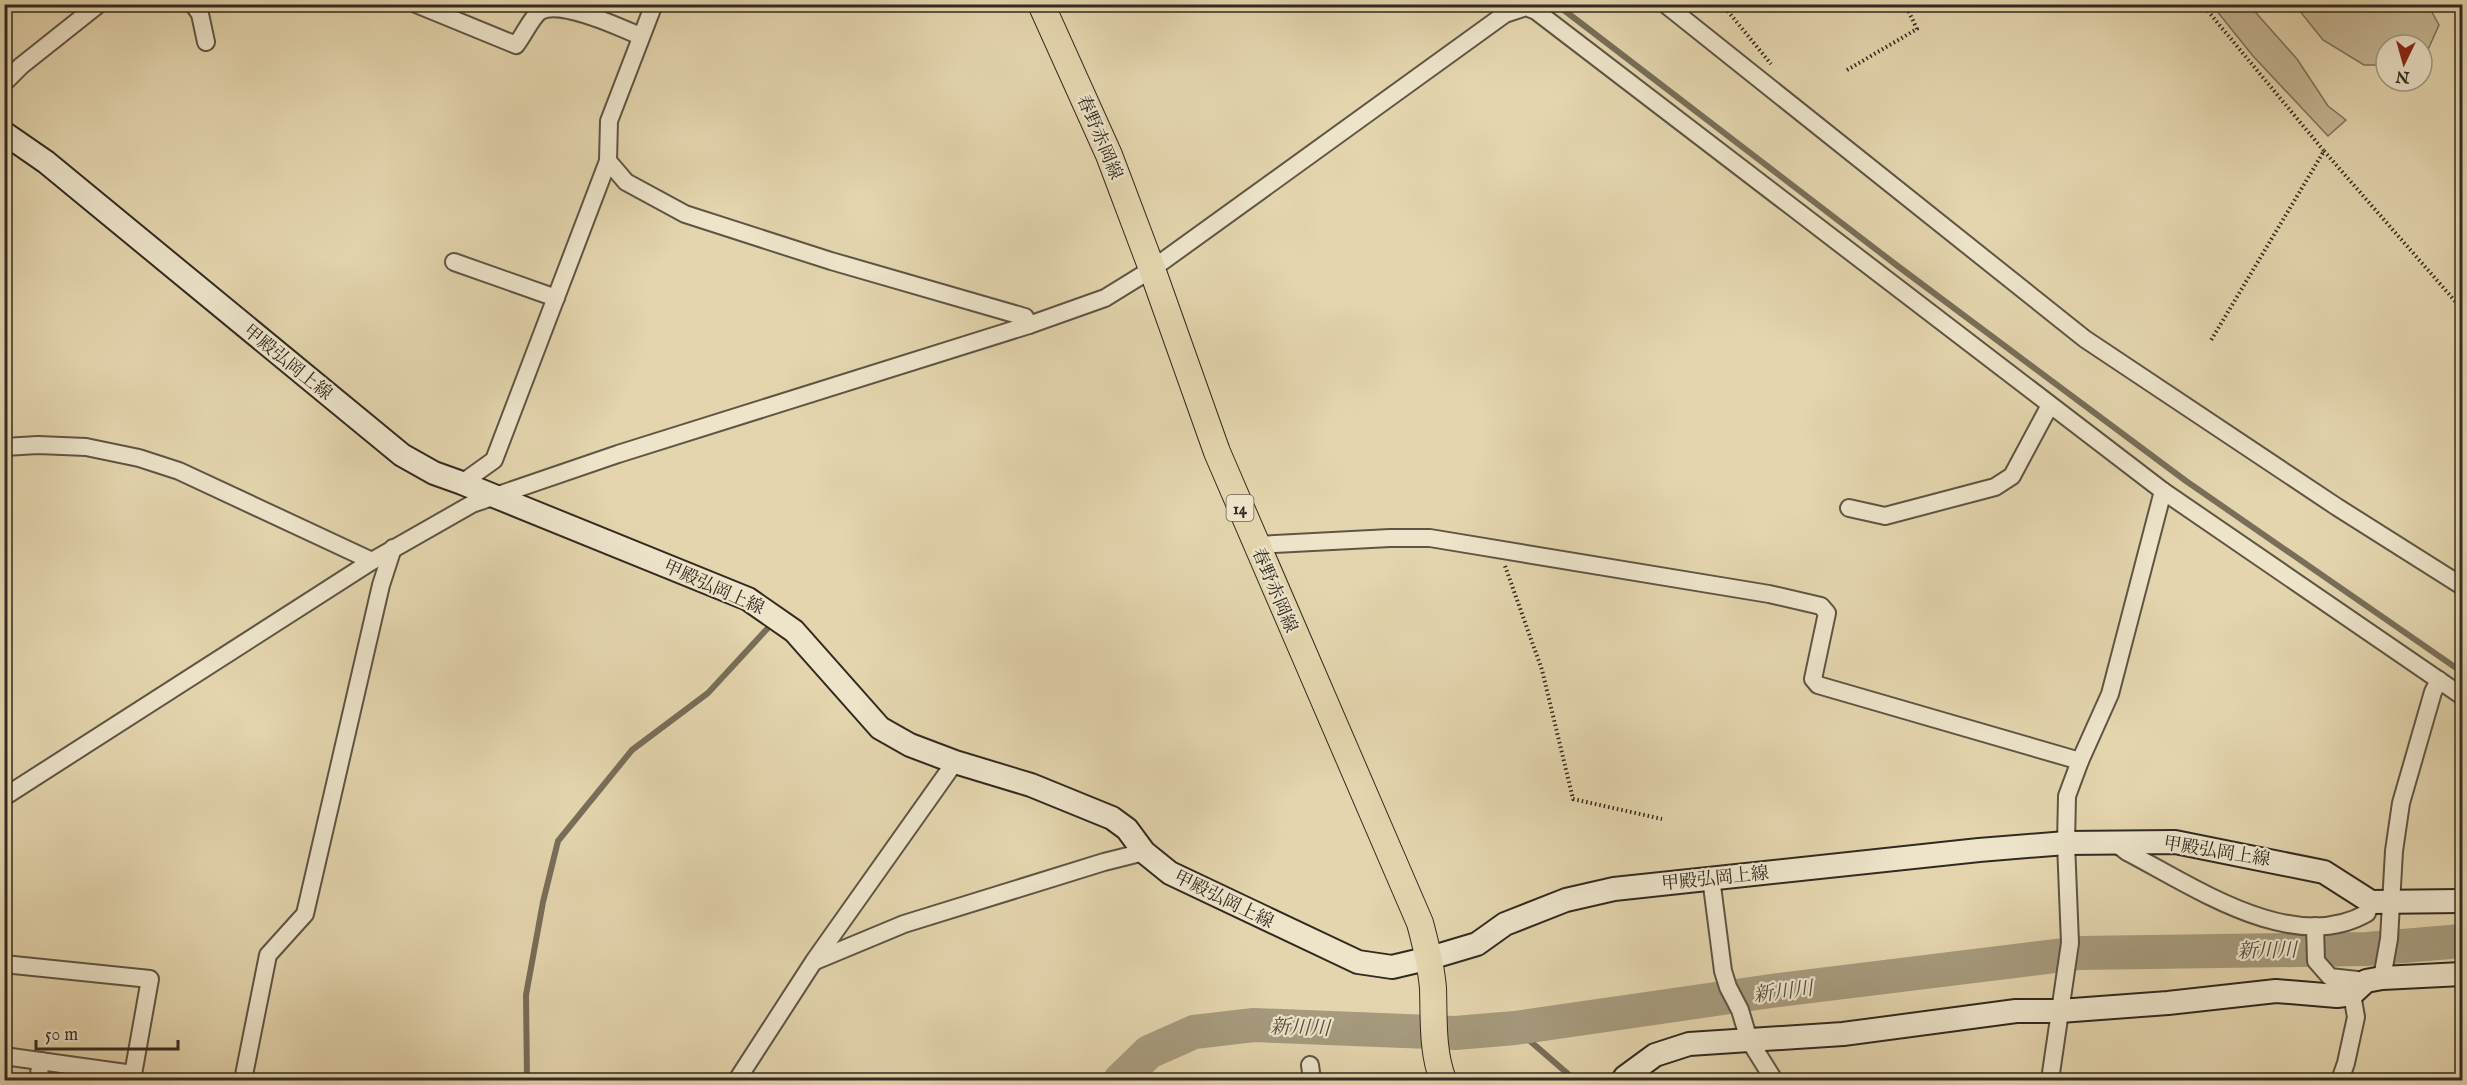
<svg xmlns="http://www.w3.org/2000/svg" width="2467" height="1085" viewBox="0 0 2467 1085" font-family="'IM FELL English','Noto Serif JP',serif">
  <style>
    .green { fill: #c6b896; stroke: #7c715c; stroke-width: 1.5 }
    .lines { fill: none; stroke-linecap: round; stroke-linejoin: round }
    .stream { stroke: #786e59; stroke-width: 6 }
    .river { stroke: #a79b7e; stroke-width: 34 }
    .street-casing { stroke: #5e5544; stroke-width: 20 }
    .secondary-casing { stroke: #322a21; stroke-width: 26 }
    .primary-casing { stroke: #322a21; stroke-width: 28 }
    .path { stroke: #322a21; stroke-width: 4; stroke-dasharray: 1.5 3; stroke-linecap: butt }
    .street { stroke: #ede4ca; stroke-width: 16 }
    .secondary { stroke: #ede4ca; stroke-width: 22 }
    .primary { stroke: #e4d5ae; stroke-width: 26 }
    .labels { text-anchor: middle; stroke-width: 4.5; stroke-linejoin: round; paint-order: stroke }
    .shield { fill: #ede4ca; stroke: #6a6254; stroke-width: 1.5 }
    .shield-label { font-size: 16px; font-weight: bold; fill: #322a21 }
    .street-label { font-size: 18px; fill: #322a21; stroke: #ede4ca }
    .water-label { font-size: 20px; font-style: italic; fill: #554c3d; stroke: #ede4ca }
  </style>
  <rect width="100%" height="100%" fill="#e4d5ae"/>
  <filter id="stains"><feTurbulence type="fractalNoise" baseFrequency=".00333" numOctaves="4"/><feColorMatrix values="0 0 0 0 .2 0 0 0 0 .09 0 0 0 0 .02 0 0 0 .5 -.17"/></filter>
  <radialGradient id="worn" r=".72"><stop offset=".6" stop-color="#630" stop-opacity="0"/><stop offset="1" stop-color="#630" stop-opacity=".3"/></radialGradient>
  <g class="green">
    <polygon points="2212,5 2249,5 2297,59 2328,106 2346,120 2328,136 2253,56"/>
    <polygon points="2295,5 2428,5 2439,25 2422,63 2422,45 2386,45 2386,65 2364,65 2323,40"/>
  </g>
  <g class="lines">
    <g class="stream">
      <polyline points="1556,4 1899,267 2186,481 2462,672"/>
      <polyline points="1515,1028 1575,1080"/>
      <polyline points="527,1080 526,995 543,902 558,841 632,750 708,693 767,629"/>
    </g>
    <polyline class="river" points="1120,1080 1149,1052 1194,1032 1254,1025 1455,1033 1515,1028 1771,991 2080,953 2367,949 2462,941"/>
    <defs>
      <g id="street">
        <polyline points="193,4 200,14 206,42"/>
        <path d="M416,4L516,45C524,35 531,18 540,11C562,0 619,27 640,36"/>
        <polyline points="654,4 609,121 608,161 626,182 685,214 831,261 1025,317 1029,325"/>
        <polyline points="1665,4 2085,339 2337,507 2462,586"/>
        <polyline points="4,83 21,66 99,4"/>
        <polyline points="454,262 556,298"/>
        <polyline points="4,447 38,445 86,447 139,458 179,471 372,561"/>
        <polyline points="462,483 494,460 608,161"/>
        <polyline points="1849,508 1885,516 1995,487 2012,476 2050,405"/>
        <polyline points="1256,545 1390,538 1430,538 1769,594 1821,606 1827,613 1813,679 1818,685 2080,761"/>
        <polyline points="4,797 372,561 472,504 618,454 1029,325 1105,298 1152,269 1505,14 1526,7 1536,11 2163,491 2462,696"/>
        <path d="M2114,842L2127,852C2193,886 2293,956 2367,913L2371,902"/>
        <polyline points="1711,878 1723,971 1728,987 1740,1010 1749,1040 1774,1080"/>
        <polyline points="2315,926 2316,961 2330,977 2366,981"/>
        <polyline points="815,961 904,924 1104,862 1144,852"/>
        <polyline points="4,964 150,979 132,1080"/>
        <polyline points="2382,978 2389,939 2394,851 2401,803 2433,692 2439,680"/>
        <polyline points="4,1056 133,1074"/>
        <polyline points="1310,1065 1312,1080"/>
        <polyline points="38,1080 41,1061"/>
        <polyline points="243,1080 268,955 305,914 381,585 393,548"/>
        <polyline points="737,1080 814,961 955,762"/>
        <polyline points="2050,1080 2070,943 2066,843 2067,796 2080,761 2110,694 2163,491"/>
        <polyline points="2340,1080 2346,1063 2356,1017 2352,994"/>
      </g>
      <g id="secondary">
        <polyline points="4,133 46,162 402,455 434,473 462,483 748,599 794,631 880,728 910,745 955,762 1031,785 1112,818 1127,829 1144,852 1170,873 1358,962 1392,967 1430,958 1477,944 1505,924 1566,900 1614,889 1979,850 2066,843 2175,842 2324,872 2371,902 2462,901"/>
        <polyline points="1623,1080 1625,1077 1655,1055 1689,1044 1843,1034 2016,1011 2060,1011 2168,1003 2276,991 2337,996 2352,994 2366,981 2382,978 2462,974"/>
      </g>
      <path id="primary" d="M1041,4L1109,155L1152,269L1217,452L1420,923C1426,945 1431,965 1433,988C1434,1019 1432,1051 1443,1080"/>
    </defs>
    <use href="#street" class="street-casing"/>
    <use href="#secondary" class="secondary-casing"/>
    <use href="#primary" class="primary-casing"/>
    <g class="path">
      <polyline points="1722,4 1771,64"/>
      <polyline points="2202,4 2324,151 2210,342"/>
      <polyline points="1847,70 1917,29 1905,4"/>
      <polyline points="2324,151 2462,309"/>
      <polyline points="1505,566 1542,670 1573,799 1662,819"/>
    </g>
    <use href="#street" class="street"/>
    <use href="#secondary" class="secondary"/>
    <use href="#primary" class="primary"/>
  </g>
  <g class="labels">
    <rect class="shield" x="1226.5" y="495" width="27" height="26" rx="4.5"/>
    <g class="shield-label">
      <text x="1240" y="514">14</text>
    </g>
    <g class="street-label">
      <text transform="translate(1100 137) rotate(67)" y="6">春野赤岡線</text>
      <text transform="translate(288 362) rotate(39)" y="6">甲殿弘岡上線</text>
      <text transform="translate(714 587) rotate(24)" y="6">甲殿弘岡上線</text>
      <text transform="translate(1275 590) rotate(67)" y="6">春野赤岡線</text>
      <text transform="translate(2217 851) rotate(9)" y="6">甲殿弘岡上線</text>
      <text transform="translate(1715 878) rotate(-6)" y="6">甲殿弘岡上線</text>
      <text transform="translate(1224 899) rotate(26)" y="6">甲殿弘岡上線</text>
    </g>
    <g class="water-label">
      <text transform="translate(2267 950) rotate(-1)" y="7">新川川</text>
      <text transform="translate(1783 991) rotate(-7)" y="7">新川川</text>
      <text transform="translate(1300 1027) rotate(2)" y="7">新川川</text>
    </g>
  </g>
  <rect width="2467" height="1085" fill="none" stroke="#e4d5ae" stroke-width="24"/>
  <rect x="6" y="6" width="2455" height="1073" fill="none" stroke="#322a21" stroke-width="3"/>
  <rect x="12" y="12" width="2443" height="1061" fill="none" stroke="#322a21" stroke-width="1.5"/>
  <g transform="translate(2404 63) rotate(185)"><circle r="28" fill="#ede4ca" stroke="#a29a86" stroke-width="1.5"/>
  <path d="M0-4.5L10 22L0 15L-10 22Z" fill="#8f2418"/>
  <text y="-9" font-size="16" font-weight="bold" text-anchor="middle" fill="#322a21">N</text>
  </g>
  <path d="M36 1040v9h142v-9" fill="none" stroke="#322a21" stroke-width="3"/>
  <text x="45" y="1040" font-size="18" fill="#322a21" stroke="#ede4ca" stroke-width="4.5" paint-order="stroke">50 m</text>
  <rect width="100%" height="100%" filter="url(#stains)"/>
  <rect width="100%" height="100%" fill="url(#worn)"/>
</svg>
